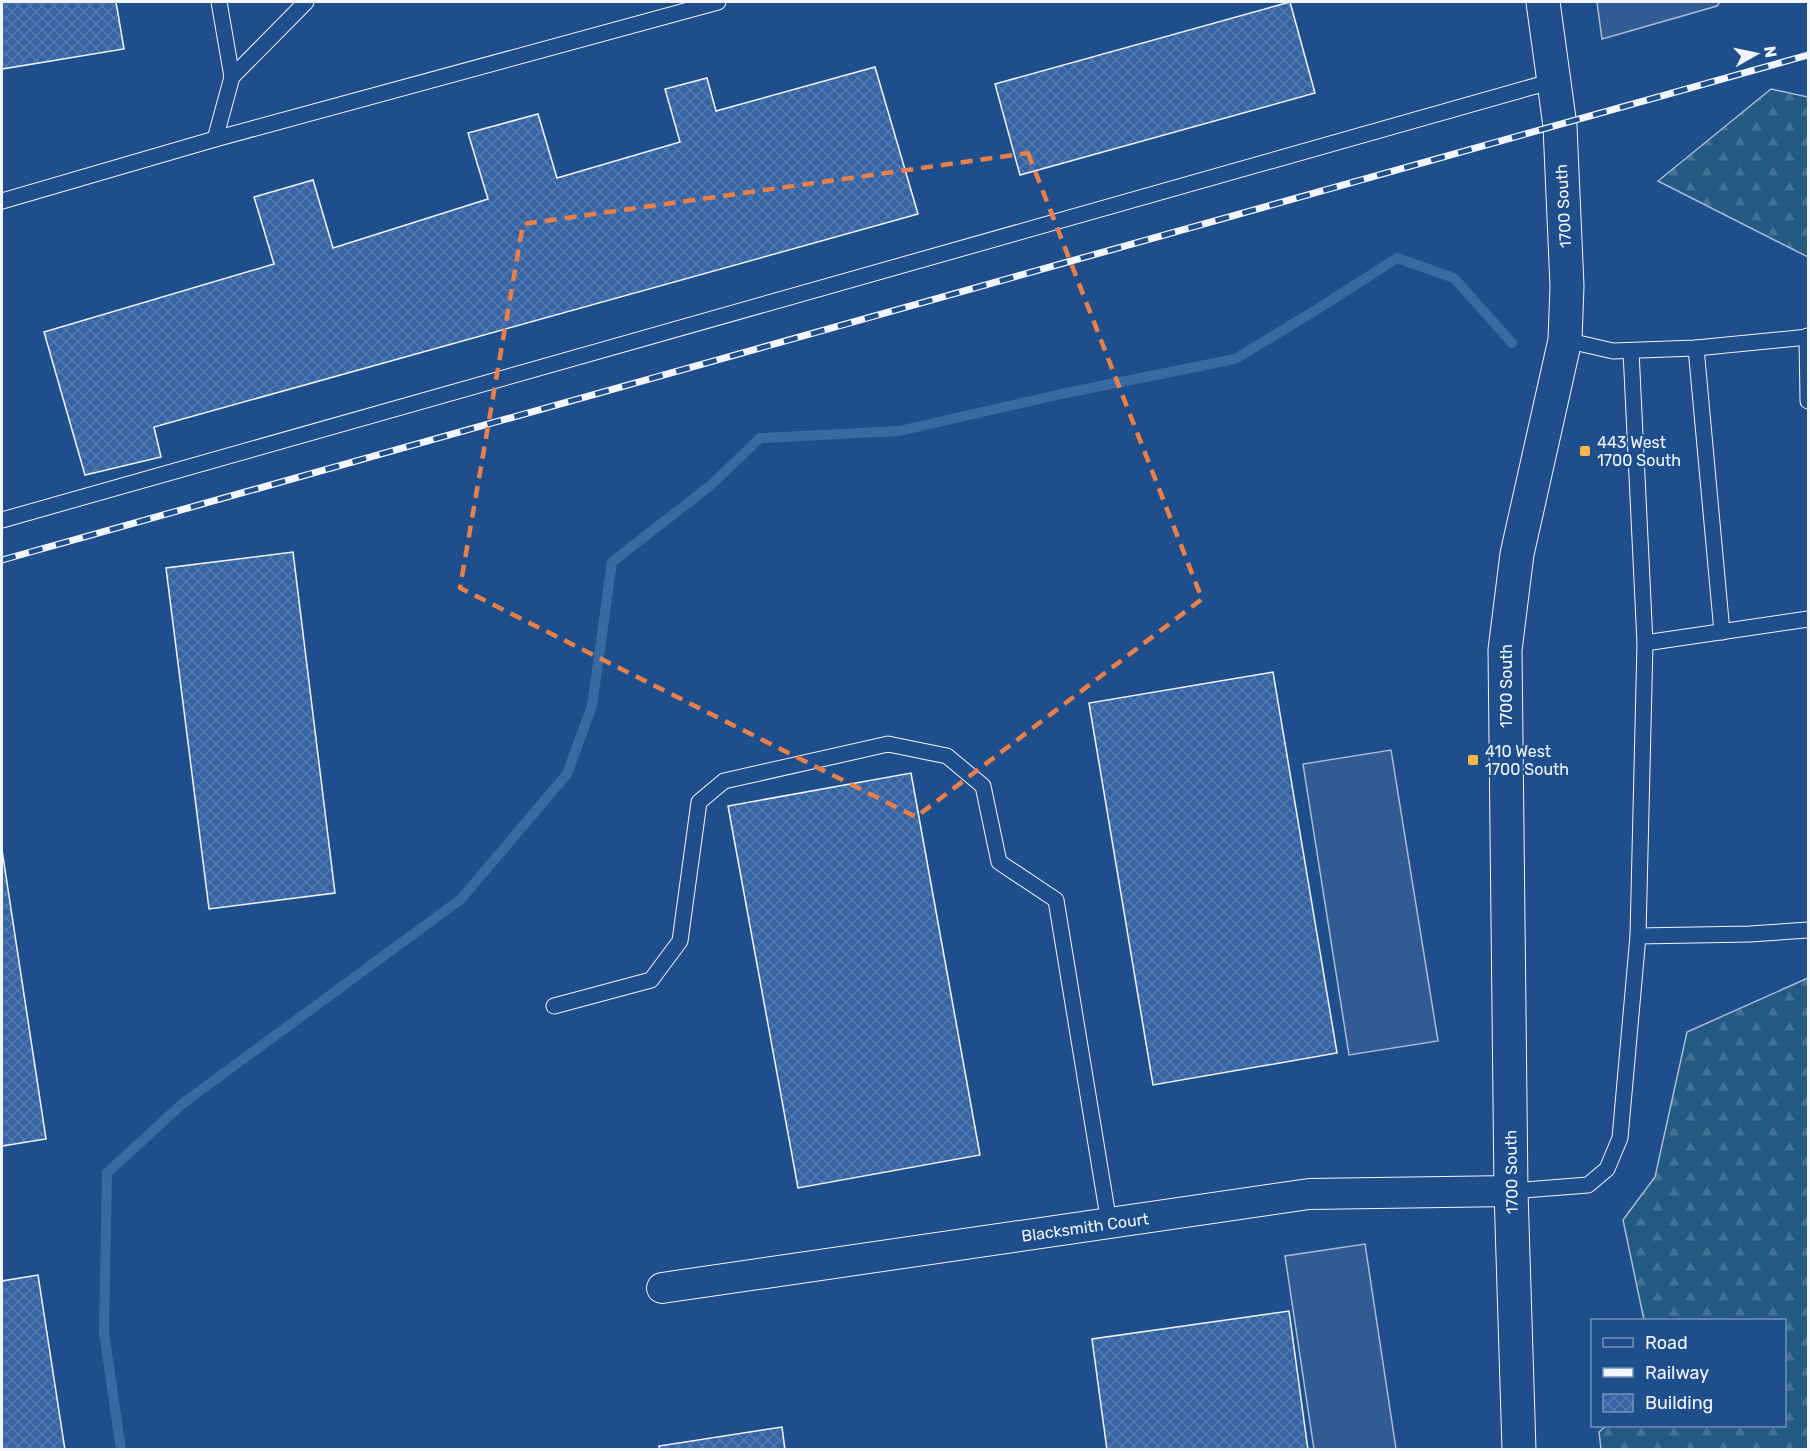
<svg xmlns="http://www.w3.org/2000/svg" width="1810" height="1451" viewBox="0 0 1810 1451" font-family="Rubik,sans-serif">
  <style>
    .forest { fill: url(#forest-firs); stroke: #a8bbd7; stroke-width: 1.5 }
    .parking { fill: #305b95; stroke: #a8bbd7; stroke-width: 1.5 }
    .lines { fill: none; stroke-linecap: round; stroke-linejoin: round }
    .stream { stroke: #3b69a3; stroke-width: 10 }
    .building { fill: url(#building-cross-hatch); stroke: #f2f6ff; stroke-width: 1.5 }
    .service-casing { stroke: #f2f6ff; stroke-width: 17 }
    .minor-casing { stroke: #f2f6ff; stroke-width: 32 }
    .tertiary-casing { stroke: #f2f6ff; stroke-width: 35 }
    .service { stroke: #1f4e8c; stroke-width: 15 }
    .minor { stroke: #1f4e8c; stroke-width: 30 }
    .tertiary { stroke: #1f4e8c; stroke-width: 33 }
    .rail-casing { stroke: #f2f6ff; stroke-width: 7 }
    .rail { stroke: #1f4e8c; stroke-width: 4.5; stroke-dasharray: 14; stroke-linecap: butt }
    .marked { fill: none; stroke: #ea8049; stroke-width: 4.5; stroke-dasharray: 12 8; stroke-linejoin: round }
    .poi-dot { fill: #ffb74d; stroke: #1f4e8c; stroke-width: 2 }
    .labels { text-anchor: middle; stroke-width: 4.5; stroke-linejoin: round; paint-order: stroke }
    .street-label { font-size: 16px; fill: #f2f6ff; stroke: #1f4e8c }
    .poi-label { font-size: 16px; fill: #f2f6ff; stroke: #1f4e8c; text-anchor: start }
  </style>
  <defs>
    <pattern id="forest-firs" width="22" height="20" patternUnits="userSpaceOnUse" patternTransform="scale(1.5)"><rect width="22" height="20" fill="#245a82"/><path d="M5 1l3.5 6h-7zM16 11l3.5 6h-7z" fill="#447295"/></pattern>
    <pattern id="building-cross-hatch" width="8" height="8" patternUnits="userSpaceOnUse" patternTransform="scale(1.5)"><rect width="8" height="8" fill="#3563a3"/><path d="M0 0l8 8M0 8l8-8" fill="none" stroke="#537ab1"/></pattern>
  </defs>
  <rect width="100%" height="100%" fill="#1f4e8c"/>
  <g class="forest">
    <polygon points="1771,89 1808,97 1808,257 1658,181"/>
    <polygon points="1808,978 1808,1449 1601,1449 1599,1432 1606,1426 1784,1426 1784,1320 1644,1320 1623,1220 1655,1177 1687,1032"/>
  </g>
  <g class="parking">
    <polygon points="1597,2 1720,2 1717,6 1602,39"/>
    <polygon points="1391,750 1438,1041 1349,1055 1303,764"/>
    <polygon points="1365,1244 1396,1449 1314,1449 1285,1256"/>
  </g>
  <g class="lines">
    <polyline class="stream" points="121,1450 104,1332 107,1173 182,1104 461,899 567,774 592,706 612,562 711,485 760,438 899,431 1061,394 1235,359 1316,310 1397,258 1454,278 1512,343"/>
  </g>
  <g class="building">
    <polygon points="2,2 116,2 124,49 2,69"/>
    <polygon points="1290,2 1315,93 1020,175 995,84"/>
    <polygon points="875,67 918,214 154,427 161,457 85,475 44,332 274,264 254,197 313,180 333,248 488,199 468,133 538,114 557,178 680,142 665,89 707,78 716,111"/>
    <polygon points="293,552 335,893 209,909 166,568"/>
    <polygon points="1273,672 1337,1053 1153,1085 1089,703"/>
    <polygon points="911,773 980,1155 798,1188 728,806"/>
    <polygon points="2,850 46,1139 2,1146"/>
    <polygon points="38,1275 65,1450 2,1450 2,1281"/>
    <polygon points="1289,1311 1308,1450 1107,1450 1092,1339"/>
    <polygon points="782,1427 785,1450 660,1450 659,1446"/>
  </g>
  <g class="lines">
    <defs>
      <g id="service">
        <polyline points="219,2 232,77"/>
        <polyline points="215,139 232,77 306,2"/>
        <polyline points="2,201 215,139 718,2"/>
        <polyline points="1807,336 1808,401"/>
        <polyline points="1565,340 1613,351 1696,348 1808,337"/>
        <polyline points="1696,348 1722,632"/>
        <polyline points="2,520 1553,81"/>
        <polyline points="1645,643 1808,619"/>
        <polyline points="1638,936 1750,934 1808,930"/>
        <polyline points="554,1006 651,980 680,941 699,802 724,781 888,744 947,756 983,786 999,862 1056,900 1109,1223"/>
        <polyline points="1511,1191 1588,1185 1607,1169 1620,1138 1638,936 1645,643 1631,351"/>
      </g>
      <polyline id="minor" points="662,1288 1309,1194 1511,1191"/>
      <polyline id="tertiary" points="1519,1450 1511,1191 1505,650 1517,554 1565,340 1567,286 1560,126 1543,2"/>
    </defs>
    <use href="#service" class="service-casing"/>
    <use href="#minor" class="minor-casing"/>
    <use href="#tertiary" class="tertiary-casing"/>
    <use href="#service" class="service"/>
    <use href="#minor" class="minor"/>
    <use href="#tertiary" class="tertiary"/>
    <defs>
      <polyline id="rail" points="2,560 1808,55"/>
    </defs>
    <use href="#rail" class="rail-casing"/>
    <use href="#rail" class="rail"/>
  </g>
  <path class="marked" d="M1028,153L1202,599L916,817L460,588L523,224Z"/>
  <g class="poi-dot">
    <rect x="1579" y="445" width="12" height="12" rx="3"/>
    <rect x="1467" y="754" width="12" height="12" rx="3"/>
  </g>
  <g class="labels">
    <g class="street-label">
      <text transform="translate(1563 206) rotate(-93)" y="6">1700 South</text>
      <text transform="translate(1506 686) rotate(-90)" y="6">1700 South</text>
      <text transform="translate(1511 1172) rotate(-91)" y="6">1700 South</text>
      <text transform="translate(1085 1227) rotate(-8)" y="6">Blacksmith Court</text>
    </g>
    <g class="poi-label">
      <text x="1597" y="448">443 West<tspan x="1597" dy="18">1700 South</tspan></text>
      <text x="1485" y="757">410 West<tspan x="1485" dy="18">1700 South</tspan></text>
    </g>
  </g>
  <rect width="1810" height="1451" fill="none" stroke="#f2f6ff" stroke-width="6"/>
  <rect x="1591" y="1319" width="195" height="108" fill="#1f4e8c" stroke="#7391ba" stroke-width="1.5"/>
  <rect x="1603" y="1338" width="30" height="9" fill="#1f4e8c" stroke="#7391ba" stroke-width="1.5"/>
  <text x="1645" y="1349" font-size="18" fill="#f2f6ff">Road</text>
  <rect x="1603" y="1368" width="30" height="9" fill="#f2f6ff" stroke="#7391ba" stroke-width="1.5"/>
  <text x="1645" y="1379" font-size="18" fill="#f2f6ff">Railway</text>
  <rect x="1603" y="1394" width="30" height="18" fill="url(#building-cross-hatch)" stroke="#7391ba" stroke-width="1.5"/>
  <text x="1645" y="1409" font-size="18" fill="#f2f6ff">Building</text>
  <g transform="translate(1756 54) rotate(81)" stroke="#1f4e8c" stroke-width="4.5" paint-order="stroke">
  <path d="M0-4.5L10 22L0 15L-10 22Z" fill="#f2f6ff"/>
  <text y="-9" font-size="16" font-weight="bold" text-anchor="middle" fill="#f2f6ff">N</text>
  </g>
</svg>
